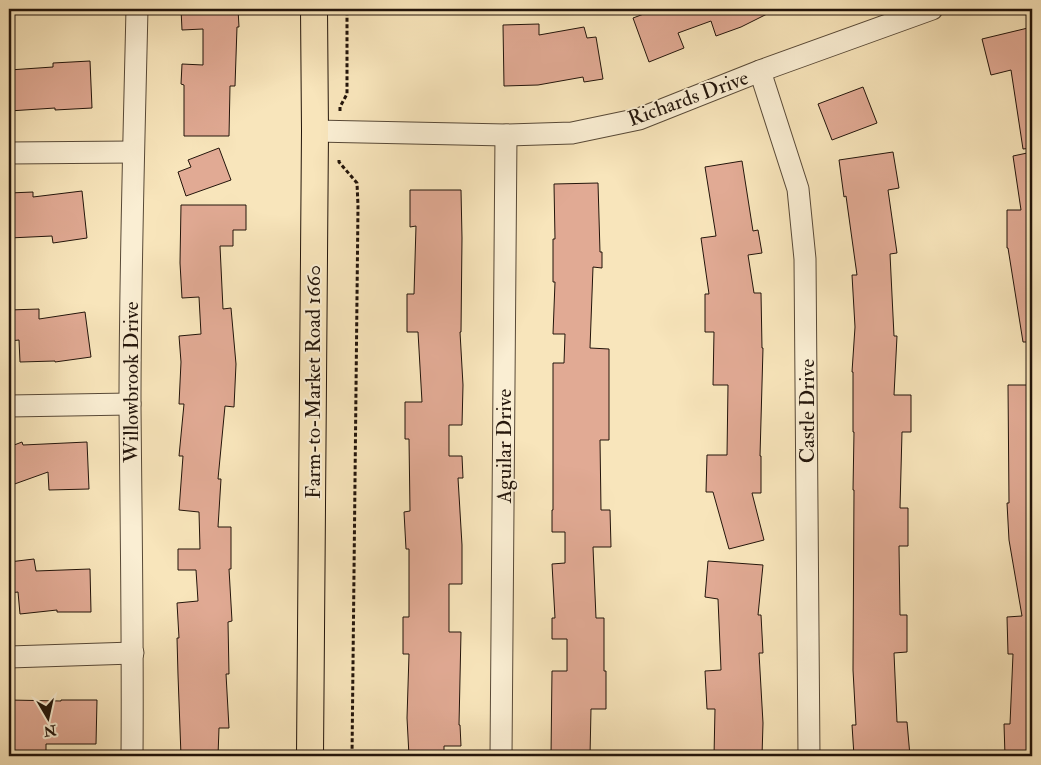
<svg xmlns="http://www.w3.org/2000/svg" width="1041" height="765" viewBox="0 0 1041 765" font-family="'IM FELL Double Pica',serif">
  <style>
    .building { fill: #e1aa94; stroke: #23150b }
    .lines { fill: none; stroke-linecap: round; stroke-linejoin: round }
    .minor-casing { stroke: #584937; stroke-width: 23 }
    .major-casing { stroke: #23150b; stroke-width: 28 }
    .path { stroke: #23150b; stroke-width: 3; stroke-dasharray: 4 2.5; stroke-linecap: butt }
    .minor { stroke: #faeed3; stroke-width: 21 }
    .major { stroke: #f8e5bb; stroke-width: 26 }
    .labels { text-anchor: middle; stroke-width: 4; stroke-linejoin: round; paint-order: stroke }
    .street-label { font-size: 21px; fill: #23150b; stroke: #faeed3 }
  </style>
  <rect width="100%" height="100%" fill="#f8e5bb"/>
  <filter id="stains"><feTurbulence type="fractalNoise" baseFrequency=".004" numOctaves="4"/><feColorMatrix values="0 0 0 0 .2 0 0 0 0 .09 0 0 0 0 .02 0 0 0 .5 -.17"/></filter>
  <radialGradient id="worn" r=".72"><stop offset=".6" stop-color="#630" stop-opacity="0"/><stop offset="1" stop-color="#630" stop-opacity=".3"/></radialGradient>
  <g class="building">
    <polygon points="181,9 238,9 239,27 237,27 235,86 230,86 229,136 184,136 184,85 181,84 182,64 203,65 203,29 182,30"/>
    <polygon points="657,9 777,9 741,27 716,36 711,21 678,33 684,48 649,62 633,18"/>
    <polygon points="539,24 539,35 584,27 587,38 596,37 603,79 584,82 583,77 538,85 504,86 503,25"/>
    <polygon points="1032,27 1032,148 1023,149 1011,70 991,75 982,39"/>
    <polygon points="90,61 92,108 55,110 55,108 9,111 9,70 53,67 53,63"/>
    <polygon points="863,87 877,123 832,140 818,104"/>
    <polygon points="219,148 231,180 186,196 178,172 191,167 188,160"/>
    <polygon points="893,152 899,188 888,190 897,253 890,254 894,336 897,336 894,395 911,395 911,432 902,432 900,508 908,508 908,546 899,546 900,615 907,615 907,652 894,653 897,722 907,722 910,756 854,756 852,725 856,725 853,670 854,490 853,490 854,432 853,432 853,372 852,372 855,327 852,275 857,275 846,196 844,197 839,160"/>
    <polygon points="1032,152 1032,342 1023,342 1008,248 1007,248 1007,210 1021,210 1013,156"/>
    <polygon points="742,161 753,231 758,230 762,253 748,255 754,293 761,293 762,348 763,348 760,456 761,456 761,493 752,493 764,540 729,549 713,492 706,492 707,455 727,455 728,385 713,385 714,332 705,332 705,294 709,294 701,238 716,236 705,167"/>
    <polygon points="598,183 600,252 602,252 602,268 593,267 590,348 609,349 609,440 600,440 601,510 610,510 611,547 593,547 596,618 604,618 604,671 606,671 606,709 591,709 590,756 551,756 552,671 567,671 567,639 552,639 552,618 555,618 552,564 565,563 565,532 552,532 552,510 553,510 553,363 564,363 565,334 553,334 555,282 553,282 553,239 555,239 554,184"/>
    <polygon points="410,190 461,190 462,238 461,332 460,332 463,385 462,425 449,425 449,456 462,456 463,478 458,478 462,545 462,584 449,584 449,632 461,632 459,725 460,725 461,746 444,746 444,756 409,756 407,718 409,654 403,654 403,617 409,617 409,549 406,549 404,512 410,511 409,439 405,439 405,402 422,402 418,332 407,332 407,294 414,294 416,226 410,227"/>
    <polygon points="82,191 87,238 53,243 52,236 9,238 9,193 33,192 33,197"/>
    <polygon points="181,205 246,205 246,230 233,230 233,246 220,246 223,309 231,308 236,364 234,407 225,406 218,479 221,479 218,527 231,527 231,569 229,569 232,621 228,622 229,674 226,674 229,728 219,728 218,756 181,756 178,675 177,638 179,638 177,603 198,601 196,570 178,570 178,549 200,549 199,512 179,510 183,456 179,456 184,404 179,404 181,362 179,336 201,334 199,297 182,298 180,263"/>
    <polygon points="39,309 39,319 85,312 91,357 55,362 55,361 20,362 19,340 9,341 9,310"/>
    <polygon points="1008,385 1032,385 1032,756 1005,756 1004,724 1010,724 1013,654 1008,654 1007,617 1022,616 1009,540 1007,503 1009,503"/>
    <polygon points="22,442 23,445 87,442 89,489 49,490 48,472 9,486 9,447"/>
    <polygon points="34,559 36,571 90,569 91,612 57,612 57,610 20,614 18,592 9,593 9,562"/>
    <polygon points="708,561 763,565 758,615 761,615 763,653 759,653 763,723 762,756 714,756 715,709 707,709 705,671 721,670 718,599 705,597"/>
    <polygon points="9,700 61,701 61,700 97,700 96,744 46,744 46,753 9,752"/>
  </g>
  <g class="lines">
    <defs>
      <g id="minor">
        <polyline points="760,71 798,189 805,259 809,756"/>
        <polyline points="315,131 506,135 572,133 639,119 760,71 932,9"/>
        <polyline points="9,153 133,152"/>
        <polyline points="9,406 130,404"/>
        <polyline points="9,657 133,653"/>
        <path d="M132,756C133,639 131,522 130,405C130,273 134,141 137,9"/>
        <polyline points="501,756 506,135"/>
      </g>
      <polyline id="major" points="310,756 315,131 314,9"/>
    </defs>
    <use href="#minor" class="minor-casing"/>
    <use href="#major" class="major-casing"/>
    <g class="path">
      <polyline points="340,111 340,107 347,94 347,9"/>
      <polyline points="339,160 339,162 357,183 358,206 352,756"/>
    </g>
    <use href="#minor" class="minor"/>
    <use href="#major" class="major"/>
  </g>
  <g class="labels">
    <g class="street-label">
      <text transform="translate(688 98) rotate(-20)" y="7">Richards Drive</text>
      <text transform="translate(131 382) rotate(-90)" y="7">Willowbrook Drive</text>
      <text transform="translate(313 382) rotate(-90)" y="7">Farm-to-Market Road 1660</text>
      <text transform="translate(807 411) rotate(-90)" y="7">Castle Drive</text>
      <text transform="translate(504 446) rotate(-90)" y="7">Aguilar Drive</text>
    </g>
  </g>
  <rect width="1041" height="765" fill="none" stroke="#f8e5bb" stroke-width="30"/>
  <rect x="10" y="10" width="1021" height="745" fill="none" stroke="#23150b" stroke-width="2.5"/>
  <rect x="15" y="15" width="1011" height="735" fill="none" stroke="#23150b"/>
  <g transform="translate(48 718) rotate(171)" stroke="#faeed3" stroke-width="4" paint-order="stroke">
  <path d="M0-4L9 19L0 12L-9 19Z" fill="#23150b"/>
  <text y="-8" font-size="14" font-weight="bold" text-anchor="middle" fill="#23150b">N</text>
  </g>
  <rect width="100%" height="100%" filter="url(#stains)"/>
  <rect width="100%" height="100%" fill="url(#worn)"/>
</svg>
